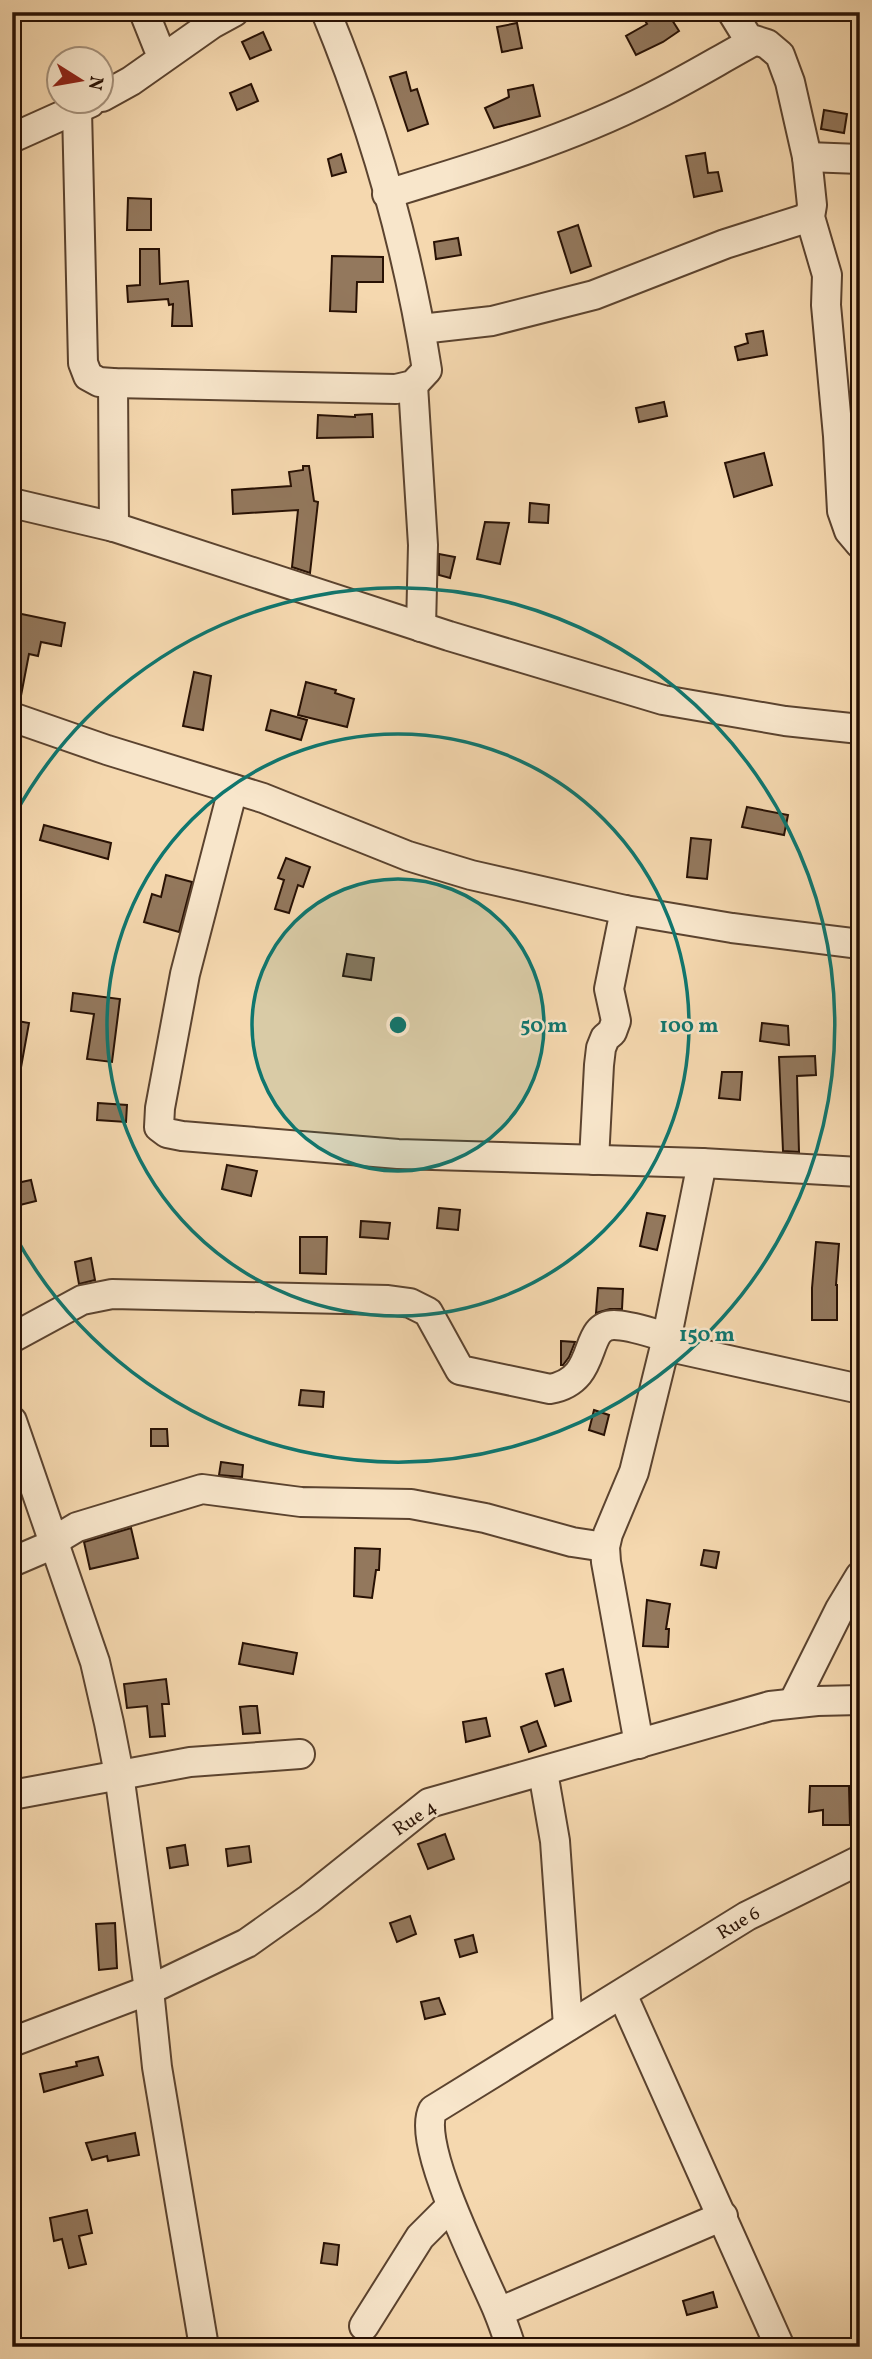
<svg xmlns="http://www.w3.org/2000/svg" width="872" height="2359" viewBox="0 0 872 2359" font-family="Vollkorn,serif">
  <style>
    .building { fill: #93785d; stroke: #281104; stroke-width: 2 }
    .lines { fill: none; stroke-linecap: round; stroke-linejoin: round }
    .minor-casing { stroke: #5b432f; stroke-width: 32 }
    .minor { stroke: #f8e6cb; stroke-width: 28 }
    .ring { fill: none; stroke: #0f766e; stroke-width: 3.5 }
    .labels { text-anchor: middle; stroke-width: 5; stroke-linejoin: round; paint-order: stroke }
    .street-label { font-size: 19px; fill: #281104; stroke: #f8e6cb }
    .centre { fill: #0f766e; stroke: #f8e6cb; stroke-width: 3.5 }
    .ring-label { font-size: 21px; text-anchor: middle; font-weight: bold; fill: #0f766e; stroke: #f8e6cb; stroke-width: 5; stroke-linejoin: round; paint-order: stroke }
  </style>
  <rect width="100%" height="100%" fill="#f5d8af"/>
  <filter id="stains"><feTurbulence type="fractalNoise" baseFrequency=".00286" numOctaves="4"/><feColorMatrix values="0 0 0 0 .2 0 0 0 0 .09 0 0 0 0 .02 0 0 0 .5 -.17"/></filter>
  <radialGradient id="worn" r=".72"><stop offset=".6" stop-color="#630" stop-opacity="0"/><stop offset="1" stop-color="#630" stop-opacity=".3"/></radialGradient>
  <g class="building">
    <polygon points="640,12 667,12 679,31 663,42 636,55 626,36 647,24"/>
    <polygon points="517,23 522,48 502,52 497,27"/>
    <polygon points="263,32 271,50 250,59 242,42"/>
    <polygon points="406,72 411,91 417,89 428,124 408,131 390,77"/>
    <polygon points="251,84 258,101 237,110 230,93"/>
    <polygon points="533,85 540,116 494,128 485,108 509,97 508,90"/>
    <polygon points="824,110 847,114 844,133 821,129"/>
    <polygon points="705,153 708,173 718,172 722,191 694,197 686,156"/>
    <polygon points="341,154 346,172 332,176 328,159"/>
    <polygon points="128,198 151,199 151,230 127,230"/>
    <polygon points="578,225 591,266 571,273 558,232"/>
    <polygon points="458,238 461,255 436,259 434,242"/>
    <polygon points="140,249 159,249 160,284 188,281 192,326 172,326 173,304 169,305 168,299 128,302 127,286 140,285"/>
    <polygon points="332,256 383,257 383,282 357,282 356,312 330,311"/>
    <polygon points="763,331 767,355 738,360 735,347 748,343 746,334"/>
    <polygon points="664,402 667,416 639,422 636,408"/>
    <polygon points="372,414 373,437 317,438 318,415 355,417 355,415"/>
    <polygon points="764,453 772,485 734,497 725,463"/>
    <polygon points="303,466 309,466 314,501 318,502 310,573 292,567 298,510 233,514 232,490 291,486 289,472 303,470"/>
    <polygon points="530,503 549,505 548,523 529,522"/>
    <polygon points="485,522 509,523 500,564 477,559"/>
    <polygon points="439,554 455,557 450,578 439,575"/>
    <polygon points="12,612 65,623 61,646 41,642 38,656 29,654 20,701 12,700"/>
    <polygon points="194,672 211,676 203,730 183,726"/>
    <polygon points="306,682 336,690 335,693 354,699 347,727 298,715"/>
    <polygon points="271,710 307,720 301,740 266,730"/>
    <polygon points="747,807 788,815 784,835 742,827"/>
    <polygon points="44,825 111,843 108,859 40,840"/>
    <polygon points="691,838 711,840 707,879 687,877"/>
    <polygon points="286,858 310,867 303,887 298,885 289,913 275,909 284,880 278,878"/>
    <polygon points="166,875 192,882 179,932 144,922 152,894 161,897"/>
    <polygon points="347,954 374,958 371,980 343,976"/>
    <polygon points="73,993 120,999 112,1062 87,1059 94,1014 71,1011"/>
    <polygon points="12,1020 29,1023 20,1073 12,1072"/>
    <polygon points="762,1023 788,1026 789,1045 760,1041"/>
    <polygon points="815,1056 816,1075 797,1076 799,1152 783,1151 779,1057"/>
    <polygon points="722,1072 742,1072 740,1100 719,1098"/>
    <polygon points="98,1103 127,1105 126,1122 97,1120"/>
    <polygon points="227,1165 257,1171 251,1196 222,1189"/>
    <polygon points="31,1180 36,1201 12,1207 12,1184"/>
    <polygon points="439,1208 460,1210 458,1230 437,1228"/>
    <polygon points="647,1213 665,1216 657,1250 640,1246"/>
    <polygon points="361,1221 390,1223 388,1239 360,1237"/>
    <polygon points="300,1237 327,1237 326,1274 300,1273"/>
    <polygon points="816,1242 839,1244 836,1285 837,1285 837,1320 812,1320 812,1288"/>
    <polygon points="91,1258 95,1280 79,1284 75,1262"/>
    <polygon points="598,1288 623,1289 622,1309 610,1309 596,1313"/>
    <polygon points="561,1341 575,1342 569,1357 563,1365 561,1365"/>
    <polygon points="301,1390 324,1392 323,1407 299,1405"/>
    <polygon points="594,1410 609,1415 604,1435 589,1430"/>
    <polygon points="151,1429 167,1429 168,1446 151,1446"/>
    <polygon points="221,1462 243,1465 242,1477 219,1475"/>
    <polygon points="131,1528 138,1558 90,1569 84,1542"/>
    <polygon points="355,1548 380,1549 379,1570 376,1570 372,1598 354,1596"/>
    <polygon points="704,1550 719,1552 716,1568 701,1565"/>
    <polygon points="647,1600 670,1604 666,1629 669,1629 668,1647 643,1646"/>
    <polygon points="243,1643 297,1653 293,1674 239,1664"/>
    <polygon points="563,1669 571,1701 555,1706 546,1674"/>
    <polygon points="166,1679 169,1704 162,1704 165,1736 150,1737 147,1706 127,1708 124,1684"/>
    <polygon points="250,1706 257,1706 260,1733 243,1734 240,1707"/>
    <polygon points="486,1718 490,1736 466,1742 463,1722"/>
    <polygon points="537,1721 546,1746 529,1752 521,1727"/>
    <polygon points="810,1786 849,1786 850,1825 823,1825 823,1810 809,1812"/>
    <polygon points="445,1834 454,1859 428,1869 418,1844"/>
    <polygon points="185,1845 188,1865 170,1868 167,1848"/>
    <polygon points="249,1846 251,1862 228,1866 226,1849"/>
    <polygon points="410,1916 416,1934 397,1942 390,1923"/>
    <polygon points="115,1923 117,1968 99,1970 96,1924"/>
    <polygon points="473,1935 477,1952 460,1957 455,1940"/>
    <polygon points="439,1998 445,2014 425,2019 421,2002"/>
    <polygon points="98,2057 103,2075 44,2092 40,2074 77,2066 76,2062"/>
    <polygon points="135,2133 139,2155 108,2161 107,2156 92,2160 86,2143"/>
    <polygon points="87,2210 92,2233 79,2236 86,2264 69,2268 62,2239 54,2241 50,2218"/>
    <polygon points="324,2243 339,2245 337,2265 321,2263"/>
    <polygon points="713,2292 717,2307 687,2315 683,2301"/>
  </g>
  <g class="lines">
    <defs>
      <g id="minor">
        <polyline points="144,12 158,47 166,54"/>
        <polyline points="732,12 748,38 767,44 780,55 790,82 807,157 812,205 810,217 827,275 826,305 838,436 842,511 849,531 860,544"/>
        <polyline points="102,97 131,81 212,24 234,12"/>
        <path d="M77,110L83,363L88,376L99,382L113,383L396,389L413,385L427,370C408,248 373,126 326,12"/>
        <polyline points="12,138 90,103"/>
        <polyline points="807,157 860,159"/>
        <path d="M387,194C476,167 567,140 650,98C685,81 719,60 754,41"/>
        <polyline points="421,329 492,321 594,295 725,244 810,217"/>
        <polyline points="113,383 114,527"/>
        <polyline points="413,385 423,545 421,627"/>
        <polyline points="12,503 114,527 449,636 663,700 785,721 860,729"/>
        <polyline points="12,717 107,750 263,798 408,856 471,875 625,910 732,928 860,944"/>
        <polyline points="233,789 185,974 160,1108 159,1127 167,1133 182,1136 398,1154 702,1163 860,1172"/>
        <polyline points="594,1160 599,1065 601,1048 605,1038 612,1032 616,1021 609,989 625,910"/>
        <path d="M12,1338L82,1300L112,1294L388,1300L410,1303L428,1312L460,1370L550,1389C601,1380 581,1325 614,1325C630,1325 651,1333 667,1337"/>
        <polyline points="665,1346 860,1389"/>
        <polyline points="12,1421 95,1662 109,1723 119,1774 149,1990 157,2067 204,2347"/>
        <polyline points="12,1562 54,1544 62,1536 77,1527 202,1489 301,1502 411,1504 485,1518 572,1542 605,1547"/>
        <polyline points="793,1703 840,1609 860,1576"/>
        <polyline points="639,1744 606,1562 605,1547 608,1534 634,1472 665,1346 702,1163"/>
        <polyline points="543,1772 555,1841 568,2026"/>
        <polyline points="12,1795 190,1762 300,1754"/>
        <polyline points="622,1994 780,2347"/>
        <polyline points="12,2042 149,1990 247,1943 309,1899 429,1803 770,1706 817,1701 860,1700"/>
        <polyline points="499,2312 723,2216"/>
        <polyline points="364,2326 420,2237 451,2206"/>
        <path id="s1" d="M511,2347C507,2335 503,2323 498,2311C483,2274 415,2144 433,2110L747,1916L860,1860"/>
      </g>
    </defs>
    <use href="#minor" class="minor-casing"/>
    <use href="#minor" class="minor"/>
  </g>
  <circle cx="398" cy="1025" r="146" fill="#0f766e" fill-opacity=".12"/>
  <g class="ring">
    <circle cx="398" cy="1025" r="146"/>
    <circle cx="398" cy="1025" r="291"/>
    <path d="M14 816A437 437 0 1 1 14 1234"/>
  </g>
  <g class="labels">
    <g class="street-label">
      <text transform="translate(414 1817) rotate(-34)" y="7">Rue 4</text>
      <text dy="7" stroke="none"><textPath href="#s1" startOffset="611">Rue 6</textPath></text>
    </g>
  </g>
  <circle cx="398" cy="1025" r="10" class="centre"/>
  <g class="ring-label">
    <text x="544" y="1032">50 m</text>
    <text x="689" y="1032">100 m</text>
    <text x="707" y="1341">150 m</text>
  </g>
  <rect width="872" height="2359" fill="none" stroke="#f5d8af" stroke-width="42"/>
  <rect x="14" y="14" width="844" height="2331" fill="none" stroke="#281104" stroke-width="3.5"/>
  <rect x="21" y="21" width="830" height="2317" fill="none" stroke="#281104" stroke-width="2"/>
  <g transform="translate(80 80) rotate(101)"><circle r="33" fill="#f8e6cb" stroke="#a5917b" stroke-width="2"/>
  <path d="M0-5L12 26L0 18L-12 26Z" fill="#8f2418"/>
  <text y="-10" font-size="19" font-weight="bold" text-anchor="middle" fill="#281104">N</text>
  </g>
  <rect width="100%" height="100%" filter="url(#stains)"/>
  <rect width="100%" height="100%" fill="url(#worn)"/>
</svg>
